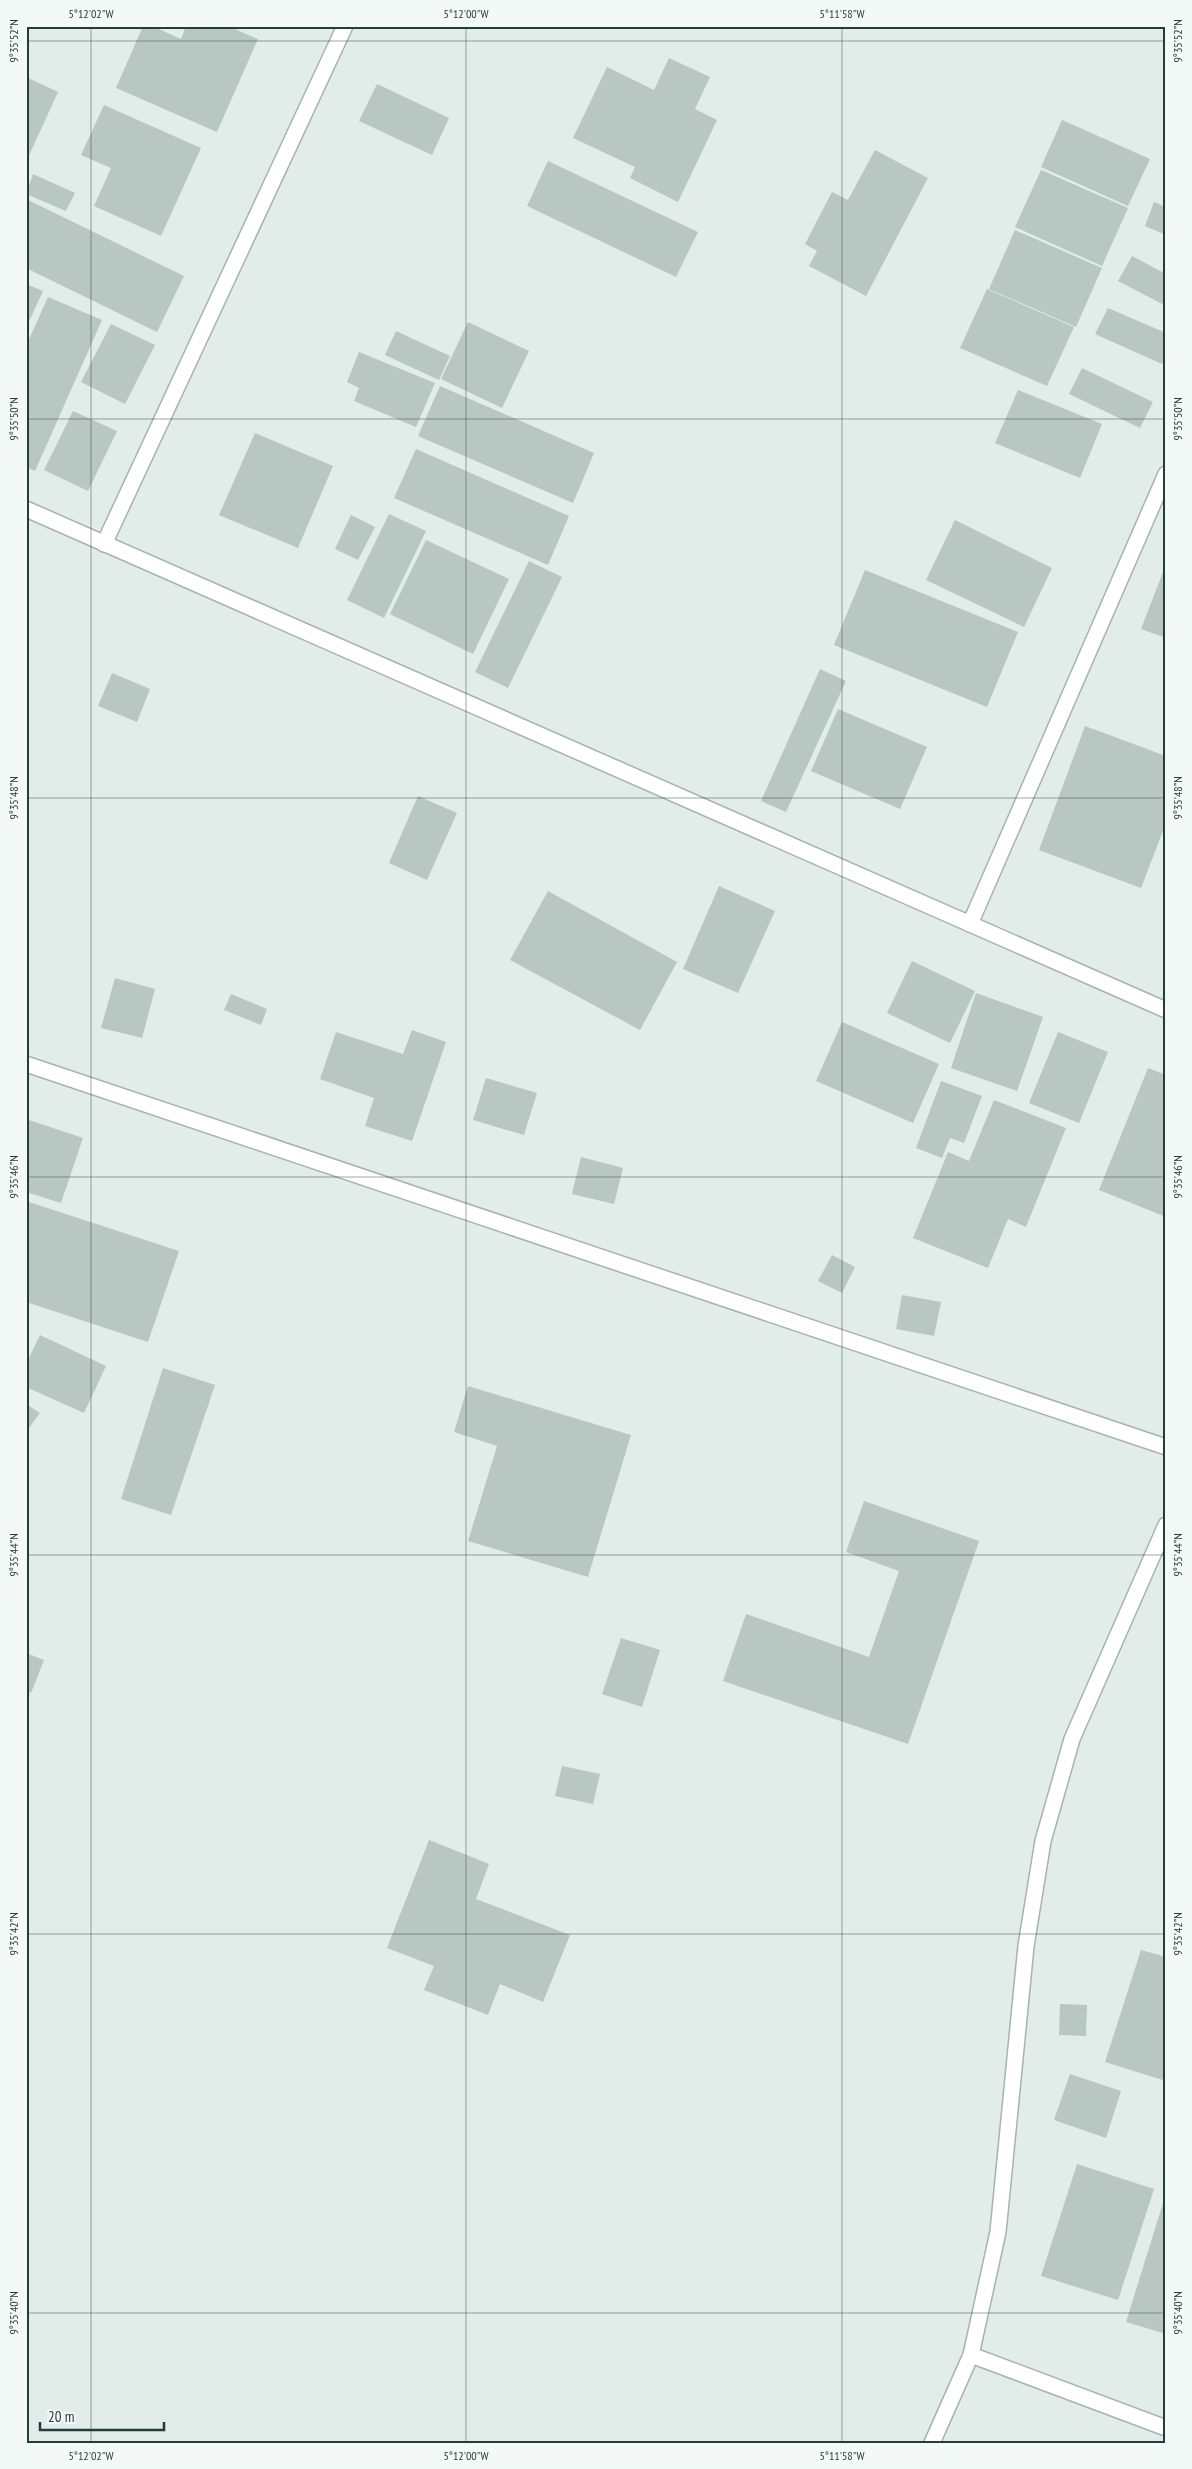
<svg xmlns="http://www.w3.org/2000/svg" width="1192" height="2469" viewBox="0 0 1192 2469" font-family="'PT Sans Narrow',sans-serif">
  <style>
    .building { fill: #b8c7c2 }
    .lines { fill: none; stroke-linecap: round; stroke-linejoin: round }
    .minor-casing { stroke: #a5b4b0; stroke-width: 18 }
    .minor { stroke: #fff; stroke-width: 15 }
    .ticks { fill: none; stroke: #233d38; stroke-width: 1; stroke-opacity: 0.45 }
    .neatline { fill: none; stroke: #233d38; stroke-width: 2 }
    .ticks-label { font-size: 12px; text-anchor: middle; fill: #233d38 }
  </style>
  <rect width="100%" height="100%" fill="#e2ece9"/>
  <g class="building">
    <polygon points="143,26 152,26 181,39 186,26 228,26 258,39 217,132 116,88"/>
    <polygon points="669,58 710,77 695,109 717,120 678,202 630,178 635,167 573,138 607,67 654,90"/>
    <polygon points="26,77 58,92 26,162"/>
    <polygon points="377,84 449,118 432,155 359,121"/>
    <polygon points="104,105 201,148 161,236 94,206 111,168 81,155"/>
    <polygon points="1062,120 1150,159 1128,206 1041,167"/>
    <polygon points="875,150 928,178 866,296 809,266 817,251 805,244 832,192 848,200"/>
    <polygon points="548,161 698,232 676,277 527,206"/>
    <polygon points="1041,170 1128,208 1102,266 1015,227"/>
    <polygon points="33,174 75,193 66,211 26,194"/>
    <polygon points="26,199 184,276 157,332 26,268"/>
    <polygon points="1154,202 1166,207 1166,235 1145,226"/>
    <polygon points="1015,230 1102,268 1076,327 989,289"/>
    <polygon points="1132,256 1166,274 1166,306 1118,281"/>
    <polygon points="26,284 43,291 26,328"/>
    <polygon points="987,289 1074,327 1047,386 960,348"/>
    <polygon points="48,297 102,320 35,471 26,467 26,346"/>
    <polygon points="1108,308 1166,333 1166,355 1162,364 1095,334"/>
    <polygon points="468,322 529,351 502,408 441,379"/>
    <polygon points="111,324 155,345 125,404 81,382"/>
    <polygon points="396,331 450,356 439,380 385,355"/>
    <polygon points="359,352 435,383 416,427 354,401 359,388 347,382"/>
    <polygon points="1082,368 1153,402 1140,428 1069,394"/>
    <polygon points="440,386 594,453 573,503 418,436"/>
    <polygon points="1018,390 1102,424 1080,478 995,443"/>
    <polygon points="73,411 117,431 88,491 44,470"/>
    <polygon points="255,433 333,466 298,548 219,515"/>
    <polygon points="416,449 569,516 548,565 394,498"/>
    <polygon points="389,514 426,531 384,618 347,600"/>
    <polygon points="351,515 375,527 358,560 335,549"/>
    <polygon points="955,520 1052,568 1024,627 926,580"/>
    <polygon points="426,540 509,579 473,654 390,614"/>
    <polygon points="529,561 562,577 508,688 475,672"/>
    <polygon points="1166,564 1166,638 1141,629"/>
    <polygon points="865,570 1018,632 987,707 834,645"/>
    <polygon points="820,669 846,681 786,812 761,801"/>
    <polygon points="112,673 150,689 137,722 98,706"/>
    <polygon points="838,709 927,747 900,809 811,771"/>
    <polygon points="1085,726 1166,756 1166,823 1141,888 1039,850"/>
    <polygon points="418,796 457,813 427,880 389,863"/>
    <polygon points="719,886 775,911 738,993 683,969"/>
    <polygon points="548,891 677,962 640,1030 510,960"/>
    <polygon points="912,961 975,991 950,1043 887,1013"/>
    <polygon points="115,978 155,989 142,1038 101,1028"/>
    <polygon points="976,993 1043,1017 1017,1091 951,1068"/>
    <polygon points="231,994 267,1009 261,1025 224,1010"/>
    <polygon points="842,1022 939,1064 913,1123 816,1081"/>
    <polygon points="412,1030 446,1042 412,1141 365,1126 374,1098 320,1079 336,1032 403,1054"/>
    <polygon points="1058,1032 1108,1052 1079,1123 1029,1103"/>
    <polygon points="1148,1068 1166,1075 1166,1217 1099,1190"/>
    <polygon points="486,1078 537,1093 524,1135 473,1120"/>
    <polygon points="941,1081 982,1096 964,1143 950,1138 942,1158 916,1148"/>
    <polygon points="994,1100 1066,1128 1026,1227 1008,1219 988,1268 913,1238 948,1152 969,1161"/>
    <polygon points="26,1119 83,1138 61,1203 26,1192"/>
    <polygon points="581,1157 623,1168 614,1204 572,1194"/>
    <polygon points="26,1201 179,1251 148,1342 26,1302"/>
    <polygon points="832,1255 855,1267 842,1293 818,1281"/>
    <polygon points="902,1295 941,1302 934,1336 896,1329"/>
    <polygon points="40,1335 106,1366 84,1413 26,1387 26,1364"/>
    <polygon points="163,1368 215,1385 171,1515 121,1499"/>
    <polygon points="468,1386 631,1435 588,1577 468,1541 497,1446 454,1432"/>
    <polygon points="26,1404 40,1413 26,1432"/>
    <polygon points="864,1501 979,1541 908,1744 723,1681 746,1614 869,1657 899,1571 846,1552"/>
    <polygon points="621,1638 660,1650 642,1707 602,1694"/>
    <polygon points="26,1653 44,1660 31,1693 26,1691"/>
    <polygon points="562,1766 600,1774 593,1804 555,1796"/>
    <polygon points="429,1840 489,1864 476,1899 570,1935 543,2002 500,1984 488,2015 424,1990 434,1966 387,1948"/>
    <polygon points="1141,1950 1166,1957 1166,2081 1105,2062"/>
    <polygon points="1060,2004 1087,2005 1086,2036 1059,2035"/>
    <polygon points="1070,2074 1121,2091 1106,2138 1054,2120"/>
    <polygon points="1077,2164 1154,2189 1118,2300 1041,2276"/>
    <polygon points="1163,2203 1166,2203 1166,2334 1126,2322"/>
  </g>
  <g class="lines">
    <defs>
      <g id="minor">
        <polyline points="26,509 1166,1010"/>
        <polyline points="104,544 345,26"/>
        <polyline points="970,924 1166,474"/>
        <polyline points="26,1064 1166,1447"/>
        <polyline points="971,2355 1166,2428"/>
        <polyline points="932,2443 971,2355 998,2232 1026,1946 1043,1841 1072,1739 1166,1525"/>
      </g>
    </defs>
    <use href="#minor" class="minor-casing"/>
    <use href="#minor" class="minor"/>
  </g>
  <path class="ticks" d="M91,26V2443M466,26V2443M842,26V2443M26,41H1166M26,419H1166M26,798H1166M26,1177H1166M26,1555H1166M26,1934H1166M26,2313H1166"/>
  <rect width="1192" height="2469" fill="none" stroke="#f3f9f6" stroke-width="55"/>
  <path d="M40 2422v8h124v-8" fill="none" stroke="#233d38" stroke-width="2.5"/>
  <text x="48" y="2422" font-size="15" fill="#233d38" stroke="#f3f9f6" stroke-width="4" paint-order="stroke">20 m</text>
  <rect x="28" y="28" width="1136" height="2414" class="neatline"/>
  <g class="ticks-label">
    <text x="91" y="18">5°12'02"W</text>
    <text x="466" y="18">5°12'00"W</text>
    <text x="842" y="18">5°11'58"W</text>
    <text transform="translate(14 41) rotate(-90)" y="4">9°35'52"N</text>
    <text transform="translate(1178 41) rotate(-90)" y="4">9°35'52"N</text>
    <text transform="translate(14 419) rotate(-90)" y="4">9°35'50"N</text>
    <text transform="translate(1178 419) rotate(-90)" y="4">9°35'50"N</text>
    <text transform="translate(14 798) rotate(-90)" y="4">9°35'48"N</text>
    <text transform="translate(1178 798) rotate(-90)" y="4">9°35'48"N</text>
    <text transform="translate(14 1177) rotate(-90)" y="4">9°35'46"N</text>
    <text transform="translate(1178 1177) rotate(-90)" y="4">9°35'46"N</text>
    <text transform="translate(14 1555) rotate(-90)" y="4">9°35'44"N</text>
    <text transform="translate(1178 1555) rotate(-90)" y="4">9°35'44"N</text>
    <text transform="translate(14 1934) rotate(-90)" y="4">9°35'42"N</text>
    <text transform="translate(1178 1934) rotate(-90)" y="4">9°35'42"N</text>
    <text transform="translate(14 2313) rotate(-90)" y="4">9°35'40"N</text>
    <text transform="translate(1178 2313) rotate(-90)" y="4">9°35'40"N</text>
    <text x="91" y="2460">5°12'02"W</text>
    <text x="466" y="2460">5°12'00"W</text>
    <text x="842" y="2460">5°11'58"W</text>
  </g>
</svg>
